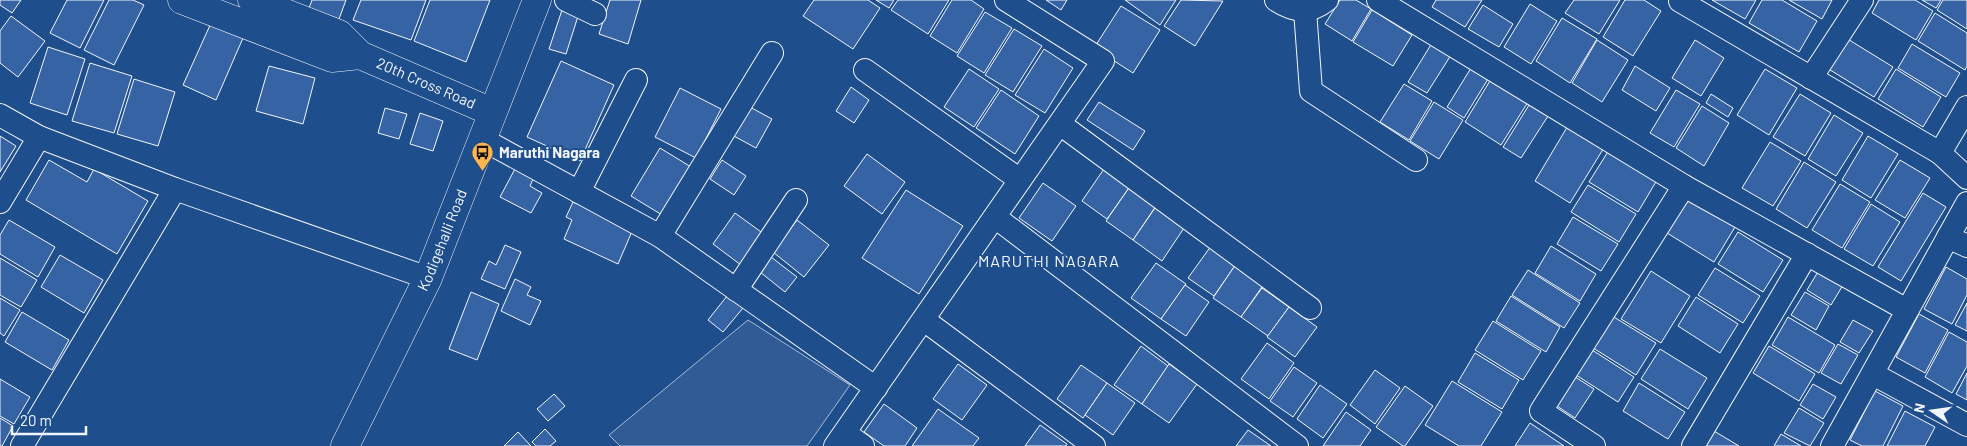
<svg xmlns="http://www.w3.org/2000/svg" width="1967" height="446" viewBox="0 0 1967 446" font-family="Barlow,sans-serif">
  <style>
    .built { fill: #305b95; stroke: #a8bbd7 }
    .building { fill: #3563a3; stroke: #f2f6ff }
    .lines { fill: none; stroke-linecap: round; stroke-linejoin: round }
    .minor-casing { stroke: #f2f6ff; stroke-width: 24 }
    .tertiary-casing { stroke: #f2f6ff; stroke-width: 29 }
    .secondary-casing { stroke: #f2f6ff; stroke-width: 29 }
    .minor { stroke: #1f4e8c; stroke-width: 22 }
    .tertiary { stroke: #1f4e8c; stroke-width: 28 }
    .secondary { stroke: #1f4e8c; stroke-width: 28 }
    .labels { text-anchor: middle; stroke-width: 4; stroke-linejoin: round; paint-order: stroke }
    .street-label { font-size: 15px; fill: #f2f6ff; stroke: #1f4e8c }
    .poi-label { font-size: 15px; font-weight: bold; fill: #f2f6ff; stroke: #1f4e8c; text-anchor: start }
    .neighbourhood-label { font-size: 16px; letter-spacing: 1px; fill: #f2f6ff; stroke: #1f4e8c }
  </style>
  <rect width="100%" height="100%" fill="#1f4e8c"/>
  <polygon class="built" points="748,320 850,385 807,446 620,446 609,435"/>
  <g class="building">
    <polygon points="0,0 21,0 12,13 0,5"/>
    <polygon points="67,0 104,0 80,48 50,33"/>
    <polygon points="109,0 133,0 144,5 114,65 84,50"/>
    <polygon points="312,0 346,0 339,19 309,8"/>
    <polygon points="361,0 426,0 411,40 353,20"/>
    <polygon points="430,0 490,0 466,62 414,41"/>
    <polygon points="610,0 641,0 628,44 599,34"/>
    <polygon points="814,0 868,0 880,8 853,49 803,16"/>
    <polygon points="876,0 894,0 889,8"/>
    <polygon points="898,0 949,0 928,34 891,10"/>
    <polygon points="952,0 971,0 984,9 957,53 930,36"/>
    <polygon points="1046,0 1067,0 1061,10"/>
    <polygon points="1125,0 1176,0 1160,25"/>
    <polygon points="1181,0 1223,1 1195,46 1164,26"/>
    <polygon points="1340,0 1356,0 1371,9 1352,41 1325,24"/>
    <polygon points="1436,0 1482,0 1465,27 1432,7"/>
    <polygon points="1574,0 1620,0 1599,34 1565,13"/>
    <polygon points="1625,0 1644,0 1661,11 1633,56 1603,37"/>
    <polygon points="1712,0 1756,0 1745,19"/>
    <polygon points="1762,0 1782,0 1817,21 1799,52 1749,23"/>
    <polygon points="1789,0 1832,0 1822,19"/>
    <polygon points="1879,0 1915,0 1933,11 1916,40 1872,13"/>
    <polygon points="1922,0 1941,0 1936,8"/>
    <polygon points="1943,0 1967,0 1967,29 1937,10"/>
    <polygon points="1530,4 1557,21 1531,64 1504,47"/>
    <polygon points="1483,5 1513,24 1499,47 1468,29"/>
    <polygon points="1121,6 1160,30 1133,73 1094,48"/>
    <polygon points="563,7 579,13 566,54 549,49"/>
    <polygon points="1372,10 1412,35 1393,66 1353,42"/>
    <polygon points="985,12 1012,28 984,73 957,56"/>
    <polygon points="1935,13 1967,33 1967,66 1965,70 1918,41"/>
    <polygon points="11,16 45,41 18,77 0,63 0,31"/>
    <polygon points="1562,18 1597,39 1570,83 1536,61"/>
    <polygon points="211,23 243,38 216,100 183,85"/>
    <polygon points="1014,29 1042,46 1013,92 985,75"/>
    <polygon points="1846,38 1893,67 1874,97 1827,68"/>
    <polygon points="1597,40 1628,60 1602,102 1572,83"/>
    <polygon points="1695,40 1724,58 1701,96 1672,78"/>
    <polygon points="1432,43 1451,55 1427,93 1408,82"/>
    <polygon points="1912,44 1960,73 1946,97 1898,68"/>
    <polygon points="48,47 85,59 67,115 30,103"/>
    <polygon points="1044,49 1073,68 1045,113 1015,95"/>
    <polygon points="561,61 614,85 580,161 527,137"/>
    <polygon points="90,63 132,76 114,133 72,121"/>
    <polygon points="269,66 315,78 303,124 256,111"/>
    <polygon points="1635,66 1670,88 1656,111 1622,90"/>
    <polygon points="1471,68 1488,79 1464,118 1447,107"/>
    <polygon points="969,69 999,89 974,127 944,107"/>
    <polygon points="1765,69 1797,88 1769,135 1737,115"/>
    <polygon points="1896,69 1941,97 1923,127 1878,99"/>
    <polygon points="134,79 175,92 158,146 117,134"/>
    <polygon points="1491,79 1528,102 1501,145 1465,122"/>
    <polygon points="1404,84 1432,101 1409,140 1380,122"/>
    <polygon points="851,87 869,100 854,123 836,111"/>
    <polygon points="680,88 721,109 696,158 655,137"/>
    <polygon points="1001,90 1039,116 1015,154 976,128"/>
    <polygon points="1676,90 1700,104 1674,147 1650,133"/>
    <polygon points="1711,94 1733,108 1728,117 1706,103"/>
    <polygon points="1800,94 1831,113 1805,156 1773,137"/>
    <polygon points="1099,102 1145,131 1133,150 1087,120"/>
    <polygon points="1434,102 1463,120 1439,159 1410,141"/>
    <polygon points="1529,105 1548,116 1521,158 1503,147"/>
    <polygon points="748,106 772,119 756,148 732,135"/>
    <polygon points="1702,106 1729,123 1704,166 1676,148"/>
    <polygon points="385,108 407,114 399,139 378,133"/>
    <polygon points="420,113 443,121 433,151 410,144"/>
    <polygon points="1834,115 1863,133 1836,176 1808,159"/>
    <polygon points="1569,124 1605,146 1570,203 1535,181"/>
    <polygon points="0,136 16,146 0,172"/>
    <polygon points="1868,136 1898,154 1871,198 1842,180"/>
    <polygon points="1770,142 1801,161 1773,206 1742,188"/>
    <polygon points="660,148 696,170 667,218 631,196"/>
    <polygon points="1609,150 1657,180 1638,212 1589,182"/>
    <polygon points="867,154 905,182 882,214 844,186"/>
    <polygon points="49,160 87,182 94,169 148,201 117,254 26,200"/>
    <polygon points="722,160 746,176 734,195 710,179"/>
    <polygon points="1900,160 1930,178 1905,218 1875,200"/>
    <polygon points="1804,162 1836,182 1807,228 1776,209"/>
    <polygon points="1106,166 1131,185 1107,219 1082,201"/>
    <polygon points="516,167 534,177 530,186 542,193 531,213 500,197"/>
    <polygon points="1043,183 1076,206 1052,241 1019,218"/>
    <polygon points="1840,184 1870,202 1842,248 1812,230"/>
    <polygon points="1131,185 1158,203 1133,240 1106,221"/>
    <polygon points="1588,185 1636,214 1619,242 1571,212"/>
    <polygon points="906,190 963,226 919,294 862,258"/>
    <polygon points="1923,193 1946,207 1901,281 1878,267"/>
    <polygon points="1689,198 1735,227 1714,262 1667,233"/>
    <polygon points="573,202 633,229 618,264 564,239 572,220 566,217"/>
    <polygon points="1871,204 1900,222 1873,266 1844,249"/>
    <polygon points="1155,208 1184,228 1162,261 1133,240"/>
    <polygon points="735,213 768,237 745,268 713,244"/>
    <polygon points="1573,217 1618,244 1601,271 1557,244"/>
    <polygon points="9,220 55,247 38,277 0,254 0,235"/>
    <polygon points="797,220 829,245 804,277 773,252"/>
    <polygon points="1738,232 1783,260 1763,292 1718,264"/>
    <polygon points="505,245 521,252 505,289 481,279 489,261 496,265"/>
    <polygon points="1211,246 1236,264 1214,296 1188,278"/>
    <polygon points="1551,246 1596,274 1580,301 1535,273"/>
    <polygon points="60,255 103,280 84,313 41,287"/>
    <polygon points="771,257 797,277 785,292 760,272"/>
    <polygon points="0,258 37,280 21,307 0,295"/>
    <polygon points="1156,263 1186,284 1161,319 1131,298"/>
    <polygon points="1236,264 1264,284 1241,317 1213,298"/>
    <polygon points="1946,267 1967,279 1967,295 1952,324 1924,309"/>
    <polygon points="1715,268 1760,296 1743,323 1698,295"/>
    <polygon points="1528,270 1580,303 1564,328 1512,295"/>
    <polygon points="1819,270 1843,285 1831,305 1807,290"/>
    <polygon points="1651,271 1690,296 1661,343 1621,319"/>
    <polygon points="515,279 531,287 527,295 541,301 530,325 501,311"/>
    <polygon points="1185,285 1209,302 1186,336 1161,319"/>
    <polygon points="1262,288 1289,307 1268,336 1241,317"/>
    <polygon points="471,292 499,304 477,360 449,349"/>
    <polygon points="1805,292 1829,306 1816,330 1791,315"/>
    <polygon points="727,296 743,308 723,332 708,320"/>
    <polygon points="1511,296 1560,327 1546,352 1496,321"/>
    <polygon points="1696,297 1738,324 1720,353 1678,326"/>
    <polygon points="0,298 20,310 4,336 0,333"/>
    <polygon points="1967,303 1967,331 1955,325"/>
    <polygon points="1289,307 1317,327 1295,357 1267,337"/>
    <polygon points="22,312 69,340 52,370 5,342"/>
    <polygon points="1609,314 1656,343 1636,375 1590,346"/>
    <polygon points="1919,314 1948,330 1925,373 1896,357"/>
    <polygon points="1788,317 1835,345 1819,373 1772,345"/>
    <polygon points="1853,320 1873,331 1859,353 1840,342"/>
    <polygon points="1493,321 1541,351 1523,380 1475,350"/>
    <polygon points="1949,332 1967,342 1967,366 1952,393 1925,377"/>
    <polygon points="1267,343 1294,363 1269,399 1241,379"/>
    <polygon points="1838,344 1858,355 1841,384 1821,373"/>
    <polygon points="1141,346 1168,366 1142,404 1114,385"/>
    <polygon points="1769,346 1815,374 1799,401 1753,373"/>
    <polygon points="1589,348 1634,377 1618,402 1573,373"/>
    <polygon points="1660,349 1707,378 1688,409 1641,379"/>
    <polygon points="1475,353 1519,380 1502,409 1458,382"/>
    <polygon points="958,364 987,385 962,420 933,399"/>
    <polygon points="1169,364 1197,384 1169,423 1142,404"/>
    <polygon points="1081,365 1107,383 1083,418 1057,399"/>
    <polygon points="1294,367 1317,383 1293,417 1270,401"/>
    <polygon points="1375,370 1400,388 1375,424 1350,405"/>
    <polygon points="1569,373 1594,389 1575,418 1551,402"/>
    <polygon points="1967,373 1967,400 1956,394"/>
    <polygon points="0,379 30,397 14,424 0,416"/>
    <polygon points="1452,381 1502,412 1481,446 1459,446 1425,425"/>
    <polygon points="1107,383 1135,403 1113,435 1085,415"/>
    <polygon points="1639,383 1685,412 1668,439 1623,411"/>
    <polygon points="1813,384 1836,397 1823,419 1800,405"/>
    <polygon points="1320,385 1347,404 1323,438 1297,419"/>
    <polygon points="1405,386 1433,406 1405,446 1403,446 1376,427"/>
    <polygon points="1875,391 1903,406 1883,446 1862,446 1850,440"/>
    <polygon points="554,394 565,406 548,421 537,409"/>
    <polygon points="884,404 917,428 905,446 884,446 864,432"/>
    <polygon points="1799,408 1824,423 1810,446 1784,433"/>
    <polygon points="938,409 979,438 973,446 912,446"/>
    <polygon points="1905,411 1935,427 1925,446 1887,446"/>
    <polygon points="1346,412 1371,430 1360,446 1323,446"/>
    <polygon points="0,418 13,426 2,446 0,446"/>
    <polygon points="1530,423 1564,446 1515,446"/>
    <polygon points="1040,425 1067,444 1066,446 1025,446"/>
    <polygon points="1709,428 1739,446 1698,446"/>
    <polygon points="545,429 556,441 550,446 536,446 532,442"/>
    <polygon points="1248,430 1271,446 1236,446"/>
    <polygon points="518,432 531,446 504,446"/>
    <polygon points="1781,434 1801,446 1774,446"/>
  </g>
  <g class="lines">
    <defs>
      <g id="minor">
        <polyline points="566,0 595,14"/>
        <path d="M1276,0C1294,12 1310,14 1327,0"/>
        <polyline points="1378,0 1684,186 1907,310"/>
        <polyline points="1680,1 1940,153"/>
        <polyline points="1305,10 1311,91 1416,160"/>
        <polyline points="865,70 1020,180"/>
        <polyline points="1811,78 1862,0"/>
        <polyline points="1967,107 1940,153 1967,178"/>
        <polyline points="0,115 39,137 175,189 428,278"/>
        <polyline points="1060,124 1310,308"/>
        <polyline points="482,139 660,236 876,388"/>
        <polyline points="579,192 636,80"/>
        <polyline points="0,202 39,137"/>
        <polyline points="995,217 1297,446"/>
        <polyline points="660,236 772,53"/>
        <polyline points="1948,237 1967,246"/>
        <polyline points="736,290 796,200"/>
        <polyline points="924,320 1094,446"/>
        <polyline points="1873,374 1967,425"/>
        <polyline points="845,433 863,446"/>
        <polyline points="22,446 175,189"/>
        <polyline points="835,446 1103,61 1006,0"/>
        <polyline points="1594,446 1541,411 1684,186"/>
        <polyline points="1693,446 1807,254"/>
        <polyline points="1832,446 1967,203"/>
      </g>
      <g id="tertiary">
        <polyline points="182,0 332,58 360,55"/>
        <path id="s1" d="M252,0L339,34L360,55L492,112"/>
      </g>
      <g id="secondary">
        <path id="s2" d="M345,446L428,278L537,0"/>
      </g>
    </defs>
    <use href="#minor" class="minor-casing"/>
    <use href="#tertiary" class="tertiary-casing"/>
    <use href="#secondary" class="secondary-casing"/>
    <use href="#minor" class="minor"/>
    <use href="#tertiary" class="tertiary"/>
    <use href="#secondary" class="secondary"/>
  </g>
  <defs>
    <symbol id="bus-pin" viewBox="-11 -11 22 30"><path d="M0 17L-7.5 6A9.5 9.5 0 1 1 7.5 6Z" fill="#ffb74d" stroke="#1f4e8c"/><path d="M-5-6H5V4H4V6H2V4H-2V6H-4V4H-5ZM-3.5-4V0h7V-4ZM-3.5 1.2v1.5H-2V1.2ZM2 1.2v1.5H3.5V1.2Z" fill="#111"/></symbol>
  </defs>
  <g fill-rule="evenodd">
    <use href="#bus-pin" x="470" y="140" width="25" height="34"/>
  </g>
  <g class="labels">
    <g class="street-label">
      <text dy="5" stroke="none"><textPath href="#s1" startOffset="195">20th Cross Road</textPath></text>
      <text dy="5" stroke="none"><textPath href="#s2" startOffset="228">Kodigehalli Road</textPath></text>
    </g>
    <g class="poi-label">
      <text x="499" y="158">Maruthi Nagara</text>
    </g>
    <g class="neighbourhood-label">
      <text x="1049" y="267">MARUTHI NAGARA</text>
    </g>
  </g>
  <g transform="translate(1932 411) rotate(283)" stroke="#1f4e8c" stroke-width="4" paint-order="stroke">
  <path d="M0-4L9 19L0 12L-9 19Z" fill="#f2f6ff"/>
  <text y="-8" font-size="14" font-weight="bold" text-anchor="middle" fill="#f2f6ff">N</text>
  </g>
  <path d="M12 426v8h74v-8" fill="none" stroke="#f2f6ff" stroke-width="2.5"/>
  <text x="20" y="426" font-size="15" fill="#f2f6ff" stroke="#1f4e8c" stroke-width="4" paint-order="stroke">20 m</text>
</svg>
